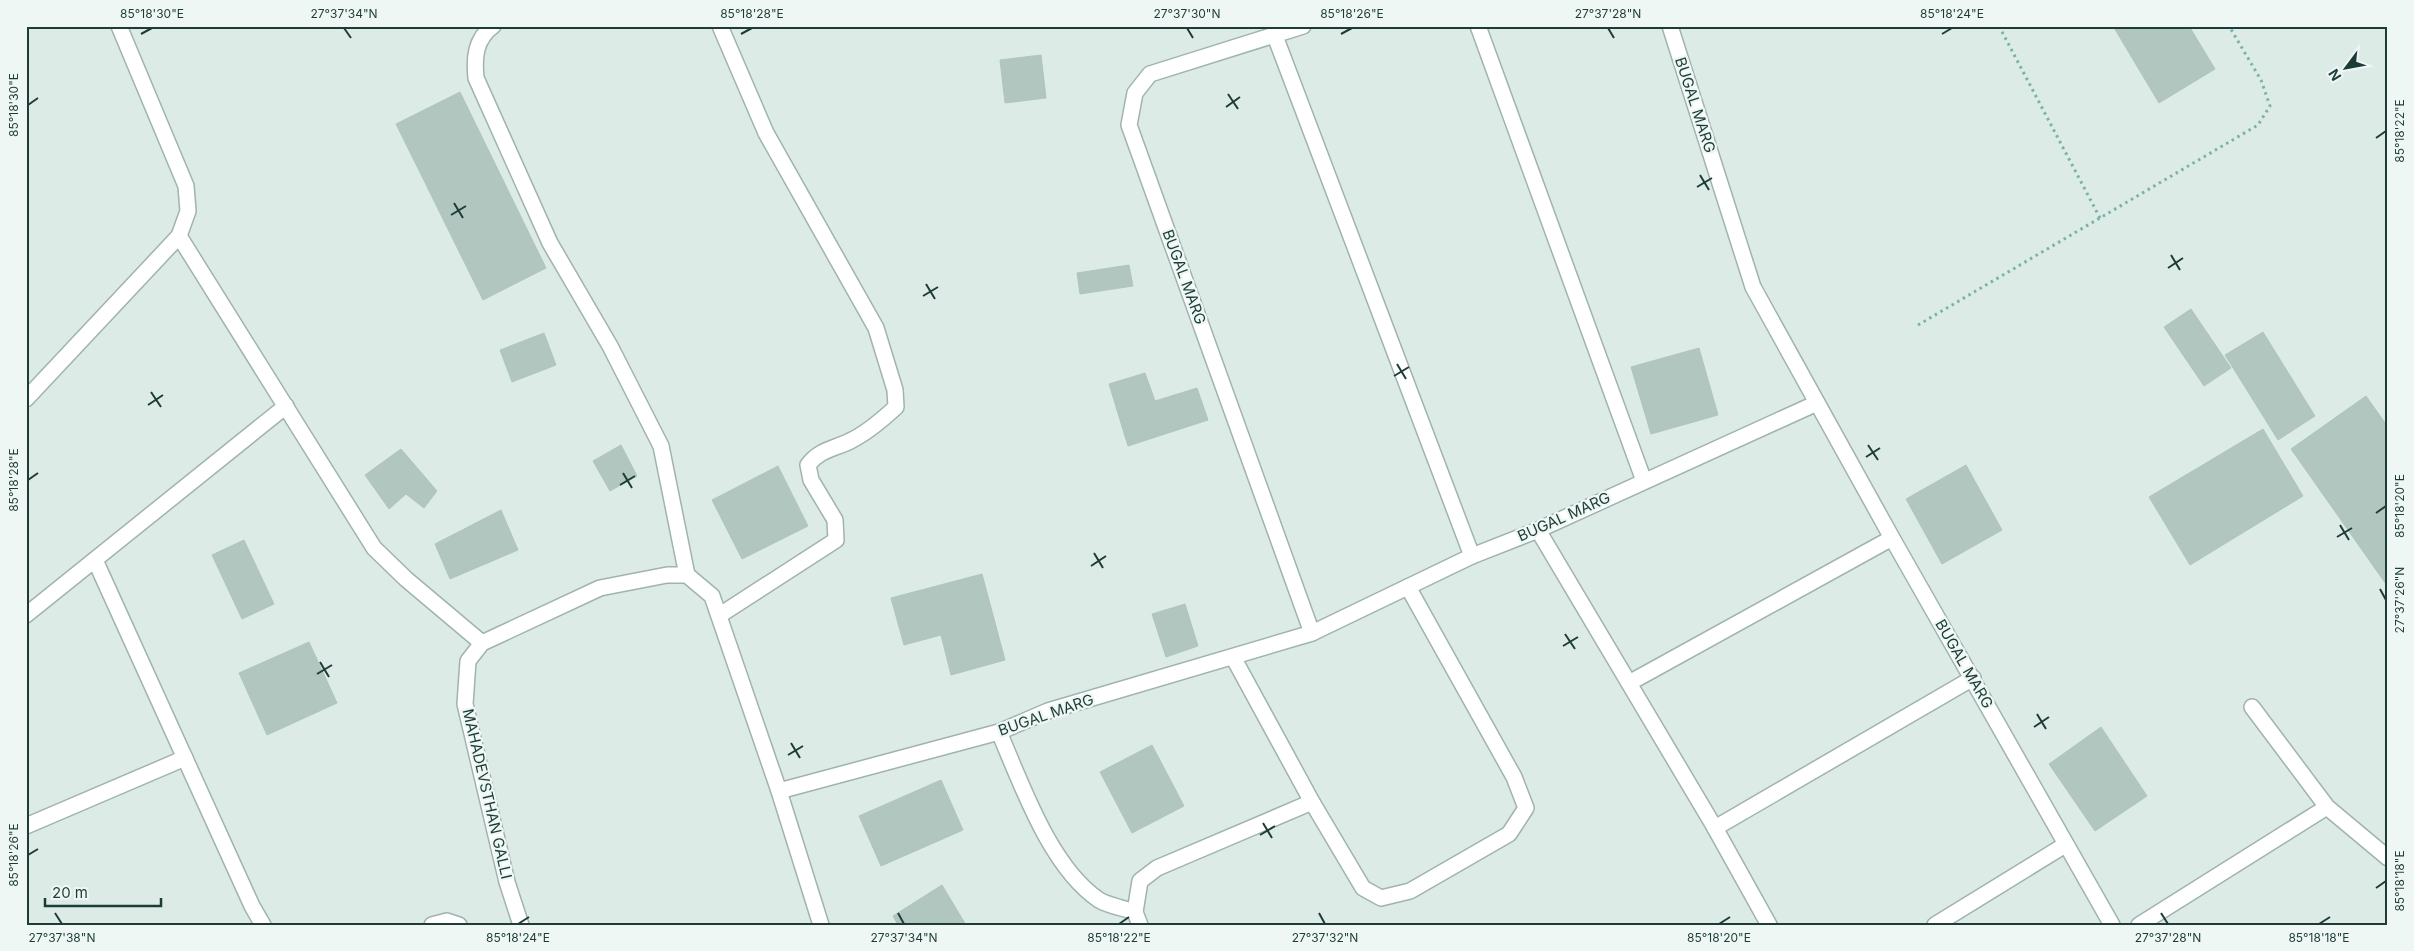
<svg xmlns="http://www.w3.org/2000/svg" width="2414" height="951" viewBox="0 0 2414 951" font-family="Inter,sans-serif">
  <style>
    .building { fill: #b2c6c0; stroke: #afc5bf }
    .lines { fill: none; stroke-linecap: round; stroke-linejoin: round }
    .minor-casing { stroke: #a0b3af; stroke-width: 18 }
    .path { stroke: #7ab2a9; stroke-width: 3; stroke-dasharray: 2.5 4; stroke-linecap: butt }
    .minor { stroke: #fff; stroke-width: 15 }
    .ticks { fill: none; stroke: #1d3c38; stroke-width: 2 }
    .labels { text-anchor: middle; stroke-width: 4.5; stroke-linejoin: round; paint-order: stroke }
    .street-label { font-size: 15px; fill: #1d3c38; stroke: #eef7f4 }
    .neatline { fill: none; stroke: #1d3c38; stroke-width: 2 }
    .ticks-label { font-size: 12px; text-anchor: middle; fill: #1d3c38 }
  </style>
  <rect width="100%" height="100%" fill="#ddebe7"/>
  <g class="building">
    <polygon points="2113,26 2189,26 2215,69 2159,103"/>
    <polygon points="1041,55 1046,98 1005,103 1000,60"/>
    <polygon points="460,92 546,268 483,300 396,124"/>
    <polygon points="1129,265 1133,286 1080,294 1077,273"/>
    <polygon points="2191,309 2231,368 2204,386 2164,327"/>
    <polygon points="2263,332 2315,416 2278,440 2225,355"/>
    <polygon points="544,333 556,365 512,382 500,350"/>
    <polygon points="1699,348 1718,415 1651,434 1631,367"/>
    <polygon points="1145,373 1155,401 1197,388 1208,420 1128,446 1109,384"/>
    <polygon points="2366,396 2388,427 2388,587 2291,449"/>
    <polygon points="2263,429 2303,496 2190,565 2149,497"/>
    <polygon points="621,445 637,476 610,491 593,461"/>
    <polygon points="401,449 437,491 424,508 406,494 389,509 365,475"/>
    <polygon points="1966,465 2002,530 1942,564 1906,499"/>
    <polygon points="778,466 808,526 742,559 712,500"/>
    <polygon points="501,510 518,550 450,579 435,544"/>
    <polygon points="244,540 274,604 242,619 212,555"/>
    <polygon points="982,574 1005,660 951,675 941,635 904,645 891,598"/>
    <polygon points="1185,604 1198,646 1166,657 1152,614"/>
    <polygon points="309,642 337,703 267,735 239,673"/>
    <polygon points="2101,727 2147,796 2095,831 2049,764"/>
    <polygon points="1152,745 1184,806 1132,833 1100,772"/>
    <polygon points="941,780 963,830 881,866 859,816"/>
    <polygon points="942,885 966,925 898,925 893,916"/>
  </g>
  <g class="lines">
    <defs>
      <g id="minor">
        <path d="M493,26C475,39 474,58 476,78L550,243L610,346L661,446L687,575"/>
        <polyline points="1303,26 1150,74 1135,93 1129,125 1312,633"/>
        <polyline points="1478,26 1644,481"/>
        <polyline points="1670,26 1753,287 1892,538 2112,925"/>
        <polyline points="1275,36 1472,556"/>
        <polyline points="179,236 374,548 406,579 482,643"/>
        <polyline points="26,399 179,236 188,211 186,186 119,26"/>
        <polyline points="1538,530 1715,828 1769,925"/>
        <polyline points="95,560 252,906 263,925"/>
        <polyline points="26,615 286,406"/>
        <path d="M720,615L836,540L835,520L811,480L808,465C820,449 835,449 852,440C868,432 883,419 896,407L895,390L876,328L766,133L720,26"/>
        <polyline points="1233,657 1312,802 1363,888 1381,898 1410,891 1509,834 1526,808 1514,777 1408,587"/>
        <polyline points="1629,683 1892,538"/>
        <polyline points="2252,707 2327,807 2388,858"/>
        <path d="M999,732C1022,785 1050,867 1099,900C1109,906 1124,908 1135,912"/>
        <polyline points="779,791 999,732 1048,711 1312,633 1472,556 1538,530 1817,403"/>
        <polyline points="26,826 185,758"/>
        <polyline points="1715,828 1973,678"/>
        <polyline points="432,925 447,921 459,925"/>
        <polyline points="521,925 507,882 465,704 468,661 482,643 600,588 667,575 687,575 712,596 779,791 821,925"/>
        <polyline points="1140,925 1135,912 1140,881 1157,868 1312,802"/>
        <polyline points="1935,925 2065,845"/>
        <polyline points="2139,925 2327,807"/>
      </g>
    </defs>
    <use href="#minor" class="minor-casing"/>
    <g class="path">
      <polyline points="1999,26 2100,218"/>
      <polyline points="1918,325 2258,125 2270,106 2261,80 2229,26"/>
    </g>
    <use href="#minor" class="minor"/>
  </g>
  <path class="ticks" d="M344,28L351,38M1187,28L1193,38M1608,28L1614,38M141,34L152,28M741,34L752,28M1341,34L1352,28M1942,34L1952,28M1228,94L1238,109M28,105L38,98M1226,107L1240,97M2376,138L2386,131M1700,175L1709,190M1697,187L1712,178M454,203L463,218M451,215L466,206M2171,255L2180,270M2168,268L2183,258M926,284L935,299M923,296L938,287M1397,364L1406,379M1394,376L1409,367M151,392L161,407M148,405L163,395M1868,445L1878,460M1866,457L1880,448M623,473L632,488M28,480L38,473M620,485L635,476M2376,513L2386,506M2340,525L2349,540M2337,537L2352,528M1094,553L1103,568M1091,566L1106,556M2380,589L2386,600M1565,634L1575,649M1563,646L1578,637M320,662L329,677M317,674L332,665M2037,714L2046,729M2034,727L2049,717M791,743L800,758M788,755L803,746M1263,823L1272,838M1260,835L1275,826M28,855L38,849M2376,888L2386,881M55,913L62,924M898,913L904,924M1319,913L1325,924M2161,913L2168,924M518,924L529,917M1119,924L1129,917M1719,924L1730,917M2319,924L2330,917"/>
  <g class="labels">
    <g class="street-label">
      <text transform="translate(1695 105) rotate(72)" y="5">BUGAL MARG</text>
      <text transform="translate(1184 277) rotate(70)" y="5">BUGAL MARG</text>
      <text transform="translate(1564 517) rotate(-24)" y="5">BUGAL MARG</text>
      <text transform="translate(1964 664) rotate(60)" y="5">BUGAL MARG</text>
      <text transform="translate(1046 715) rotate(-19)" y="5">BUGAL MARG</text>
      <text transform="translate(487 794) rotate(77)" y="5">MAHADEVSTHAN GALLI</text>
    </g>
  </g>
  <rect width="2414" height="951" fill="none" stroke="#eef7f4" stroke-width="55"/>
  <g transform="translate(2346 68) rotate(238)" stroke="#eef7f4" stroke-width="4" paint-order="stroke">
  <path d="M0-4L9 19L0 12L-9 19Z" fill="#1d3c38"/>
  <text y="-8" font-size="14" font-weight="bold" text-anchor="middle" fill="#1d3c38">N</text>
  </g>
  <path d="M45 898v8h116v-8" fill="none" stroke="#1d3c38" stroke-width="2.5"/>
  <text x="52" y="898" font-size="15" fill="#1d3c38" stroke="#eef7f4" stroke-width="4" paint-order="stroke">20 m</text>
  <rect x="28" y="28" width="2358" height="896" class="neatline"/>
  <g class="ticks-label">
    <text x="152" y="18">85°18'30"E</text>
    <text x="344" y="18">27°37'34"N</text>
    <text x="752" y="18">85°18'28"E</text>
    <text x="1187" y="18">27°37'30"N</text>
    <text x="1352" y="18">85°18'26"E</text>
    <text x="1608" y="18">27°37'28"N</text>
    <text x="1952" y="18">85°18'24"E</text>
    <text transform="translate(14 105) rotate(-90)" y="4">85°18'30"E</text>
    <text transform="translate(2400 131) rotate(-90)" y="4">85°18'22"E</text>
    <text transform="translate(14 480) rotate(-90)" y="4">85°18'28"E</text>
    <text transform="translate(2400 506) rotate(-90)" y="4">85°18'20"E</text>
    <text transform="translate(2400 600) rotate(-90)" y="4">27°37'26"N</text>
    <text transform="translate(14 855) rotate(-90)" y="4">85°18'26"E</text>
    <text transform="translate(2400 881) rotate(-90)" y="4">85°18'18"E</text>
    <text x="62" y="942">27°37'38"N</text>
    <text x="518" y="942">85°18'24"E</text>
    <text x="904" y="942">27°37'34"N</text>
    <text x="1119" y="942">85°18'22"E</text>
    <text x="1325" y="942">27°37'32"N</text>
    <text x="1719" y="942">85°18'20"E</text>
    <text x="2168" y="942">27°37'28"N</text>
    <text x="2319" y="942">85°18'18"E</text>
  </g>
</svg>
